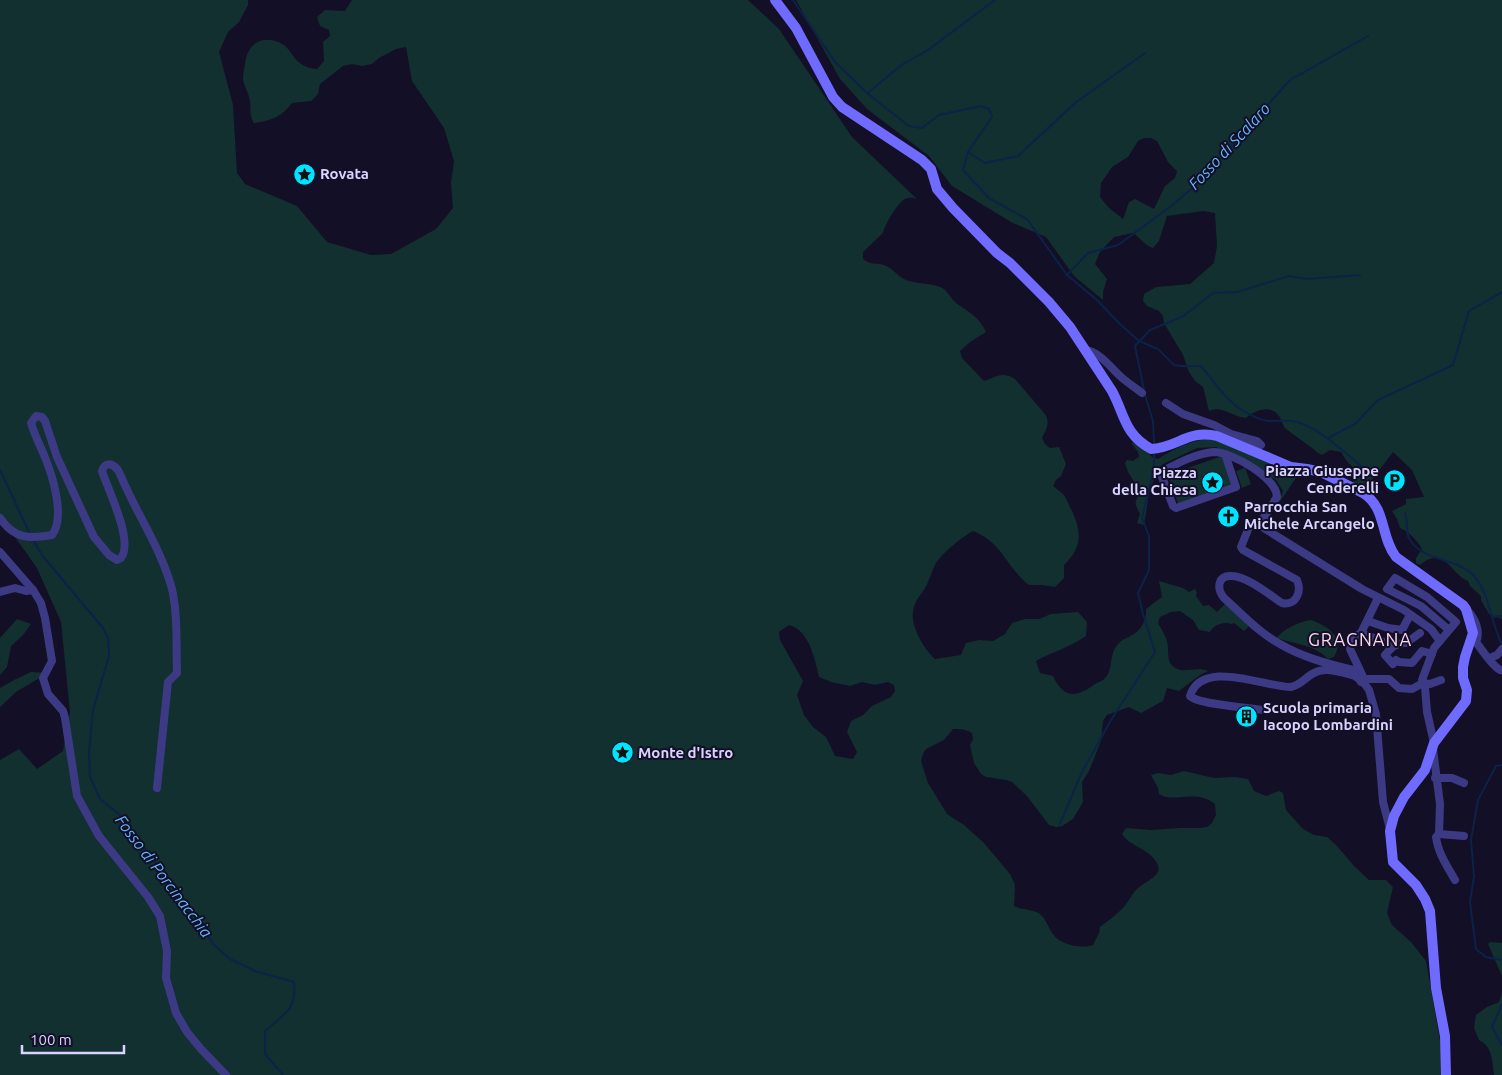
<svg xmlns="http://www.w3.org/2000/svg" width="1502" height="1075" viewBox="0 0 1502 1075" font-family="Ubuntu,sans-serif">
  <style>
    .green { fill: #12302f; fill-rule: evenodd }
    .lines { fill: none; stroke-linecap: round; stroke-linejoin: round }
    .stream { stroke: #0c2248; stroke-width: 2 }
    .minor { stroke: #3d3a85; stroke-width: 8 }
    .secondary { stroke: #6f6bff; stroke-width: 10 }
    .labels { text-anchor: middle; stroke-width: 4; stroke-linejoin: round; paint-order: stroke }
    .poi-label { font-size: 15px; font-weight: bold; fill: #d9d4ff; stroke: #130f26; text-anchor: start }
    .water-label { font-size: 16px; font-style: italic; fill: #62b6ff; stroke: #130f26 }
    .quarter-label { font-size: 18px; letter-spacing: 1px; fill: #ffd6f0; stroke: #130f26 }
  </style>
  <rect width="100%" height="100%" fill="#130f26"/>
  <g class="green">
    <path d="M0,0H248V5L239,22L228,32L219,52L233,105L237,173L245,184L297,206L327,242L371,255L391,254L436,229L453,208L451,183L454,161L444,128L412,81L406,47L396,49L379,58L372,64L362,66L352,64L343,66L320,84L318,94L311,101L292,103C282,117 270,121 254,123C249,115 251,110 250,101C249,95 247,92 245,86C241,78 244,72 245,64C247,46 259,35 278,42C295,48 291,67 317,69L324,61L323,42L330,36L329,30L320,26L317,17L325,10L345,11L352,0H748L779,29L852,137L917,199C914,198 909,197 905,199C898,202 884,226 883,233L863,252V259C872,266 875,262 884,265C893,268 898,277 906,280C917,284 930,283 940,287C948,290 950,298 956,303C969,312 979,317 986,332L970,342L960,351L962,358L984,381C996,377 1002,371 1015,379L1045,414C1050,423 1047,428 1042,438L1045,444L1050,448L1059,447L1066,464L1061,476L1056,480L1053,486C1056,489 1060,491 1063,494C1067,498 1069,506 1072,511C1082,533 1082,548 1064,565V578L1055,587L1042,585H1029C1005,566 1004,544 973,531C962,537 939,555 934,567C931,574 929,581 925,588C920,596 914,602 913,612C911,627 924,649 935,659L961,655L966,643L979,640L993,641L1005,634L1012,623L1025,619H1039L1051,614L1078,612L1087,622L1086,636C1071,647 1052,652 1036,661L1040,673L1053,676C1064,699 1076,698 1095,684C1098,682 1103,681 1105,678C1114,670 1108,653 1119,643C1122,639 1128,638 1132,635C1141,630 1147,620 1146,609L1162,597L1159,581L1183,588L1189,592L1195,589L1197,593L1196,596L1203,606L1209,605L1217,612L1226,603L1250,625L1244,631L1234,623L1231,624C1224,621 1213,625 1210,632L1199,630L1193,620L1180,611L1171,612L1160,617L1158,623C1161,628 1165,635 1167,641C1170,651 1164,667 1181,670C1189,671 1200,667 1208,671L1200,675L1179,691L1167,688L1163,701L1141,713L1129,707L1107,715L1103,721L1101,741L1089,771L1082,782L1083,802L1073,819L1062,826L1056,827L1049,825L1027,796L1012,782L1006,780L986,777L981,774L974,763L970,745L973,739L972,733C965,729 961,729 953,729L944,740L926,749L923,754L921,761L928,783L947,814L964,825L984,843L1010,874L1015,885L1014,906C1022,910 1033,909 1040,914C1047,920 1048,928 1053,934C1060,945 1081,949 1093,945L1099,933L1100,927C1108,921 1117,914 1124,907C1128,902 1134,891 1138,888C1145,881 1164,876 1157,863C1150,849 1129,846 1122,834L1126,828L1151,830L1179,828H1200L1207,827L1212,823L1216,815L1215,804C1195,788 1174,804 1159,794L1158,788L1151,775L1158,773L1171,775L1184,771L1214,778L1235,777L1248,779L1254,791L1266,796L1279,791L1283,793L1286,810L1303,829L1314,835L1327,837L1337,846L1354,866L1369,880H1386L1393,887L1387,913L1392,925L1411,942L1426,961L1446,1075H0V760L19,749L37,769L63,751L70,712L61,622L37,568L0,516ZM789,625C809,630 815,659 819,677L831,682L850,686L862,682L875,685L888,682L894,685L895,691L891,697L872,706L863,715L851,721L847,732L857,752L853,759L835,756L826,737L813,727L804,715L797,695L803,681L780,640L779,632Z"/>
    <path d="M796,0H1502V619L1489,614L1481,600V596L1470,586L1468,581C1451,575 1445,544 1420,565L1416,563V558L1422,549C1418,541 1408,531 1400,528L1397,519L1392,511L1406,504V499L1424,497L1412,470L1393,452L1365,489L1353,483L1359,471C1351,467 1346,461 1341,452L1330,450L1322,455L1318,453C1308,444 1296,437 1286,429C1282,425 1282,419 1278,415C1270,404 1254,411 1246,418C1232,417 1222,405 1209,411L1203,387L1195,381L1189,372L1183,355L1164,323L1163,316L1159,311L1147,306L1143,301L1144,294L1156,287L1190,284L1214,263L1217,246L1215,213L1203,211L1167,216L1159,241L1153,248C1145,246 1141,238 1133,233L1114,237L1100,252L1095,264L1107,279L1103,292V300L1074,276L1046,237L1011,222L952,186L929,156L867,109L840,79ZM1144,138H1151L1157,141L1168,162L1177,171L1175,178L1165,186L1154,209L1135,199L1129,202L1123,219L1108,207L1100,197L1101,183L1112,167L1128,157L1138,141Z"/>
    <path d="M1208,439L1217,440L1252,455L1280,469L1300,472L1279,503L1283,491L1276,480L1254,465L1216,447L1197,448L1163,464L1157,470L1149,493L1144,525L1137,523L1140,514C1132,499 1137,504 1139,490L1128,472L1125,463L1127,460L1133,461L1139,457L1138,452L1132,444L1133,441H1136L1152,457L1158,459C1174,449 1189,441 1208,439Z"/>
    <polygon points="1222,456 1233,486 1179,506 1168,475"/>
    <polygon points="1245,468 1251,484 1242,488 1236,471"/>
    <polygon points="17,619 31,624 23,635 11,646 7,667 0,675 0,638"/>
    <path d="M1311,620C1328,626 1346,638 1334,657L1328,659C1315,645 1294,644 1277,638C1283,629 1301,621 1311,620Z"/>
    <polygon points="31,672 48,673 16,692 0,707 0,688 14,680"/>
    <polygon points="1490,942 1502,943 1502,976 1488,944"/>
    <path d="M1502,993V1075H1494C1492,1061 1493,1047 1479,1040L1474,1028L1476,1015L1487,1007L1499,1002Z"/>
  </g>
  <g class="lines">
    <g class="stream">
      <path d="M793,0L835,62L868,94L909,126L922,128L939,115L981,106L989,109L992,117L968,152L963,170L989,198L1027,219L1067,275L1097,300L1120,324L1139,341L1158,349L1174,365L1181,366H1201C1215,382 1225,400 1243,411C1250,415 1261,420 1268,421C1281,421 1291,419 1303,424C1327,434 1348,456 1368,472"/>
      <polyline points="868,93 900,66 928,50 995,0"/>
      <polyline points="968,152 985,163 1018,156 1075,103 1145,53"/>
      <polyline points="1067,275 1088,253 1118,245 1170,207 1196,185 1290,80 1368,36"/>
      <polyline points="1144,390 1135,346 1150,330 1182,317 1213,293 1237,292 1289,276 1307,279 1360,275"/>
      <polyline points="1145,395 1153,421 1154,444"/>
      <polyline points="1328,438 1355,424 1378,400 1453,365 1469,311 1502,292"/>
      <polyline points="0,470 30,534"/>
      <path d="M1405,513C1408,521 1406,529 1408,536C1419,562 1456,557 1473,575C1491,595 1490,621 1502,645"/>
      <path d="M33,540L42,555L103,628L108,638L109,656L93,710L89,752L90,777L100,799L120,815L196,917L214,945L230,959L255,971L294,982C297,1010 284,1014 265,1031V1054L283,1075"/>
      <polyline points="1492,617 1502,616"/>
      <polyline points="1502,765 1496,766 1478,800 1471,840 1474,876 1470,902 1476,949 1486,957 1502,960"/>
      <polyline points="1060,824 1081,774 1111,720 1155,652 1143,614 1138,593 1149,570 1149,536 1142,518 1154,469 1154,451"/>
      <polyline points="1502,1004 1492,1027 1502,1045"/>
    </g>
    <g class="minor">
      <path d="M1085,350C1102,352 1113,372 1126,381C1131,385 1137,389 1142,393"/>
      <polyline points="1166,403 1183,414 1214,425 1231,434 1257,441 1261,445 1240,440 1237,440 1236,443"/>
      <path d="M1225,454L1236,487L1176,508L1173,506L1162,477L1163,471C1178,463 1197,453 1214,452C1232,452 1277,478 1277,497L1259,525"/>
      <path d="M0,518C14,539 29,539 52,535C66,517 52,474 44,455C40,445 34,434 31,423L36,416L42,417L45,421L57,457L94,537L109,555L117,560L121,558C134,541 108,490 102,471C106,459 116,465 120,474C136,513 161,548 172,589C178,616 176,645 177,673L168,682L157,788"/>
      <polyline points="0,552 33,590 41,603 45,618 52,661 43,678 48,694 63,711 65,718 77,796 99,836 148,897 160,916 167,951 166,978 176,1013 187,1032 201,1049 226,1075"/>
      <polyline points="0,592 15,588 26,591 33,590"/>
      <path d="M1468,611C1475,619 1481,631 1476,642C1483,651 1491,665 1500,670"/>
      <polyline points="1368,621 1388,628 1402,630 1410,615"/>
      <polyline points="1361,633 1386,643 1391,648"/>
      <path d="M1420,633L1406,643C1397,642 1391,648 1385,655L1393,664L1396,660L1399,662L1412,663L1422,651L1432,654"/>
      <polyline points="1490,658 1497,655 1502,649"/>
      <polyline points="1364,679 1389,679 1399,688 1412,689 1423,683 1430,684 1441,680"/>
      <polyline points="1361,682 1364,679 1350,649 1351,639 1361,633 1378,598"/>
      <path d="M1263,710C1249,708 1197,704 1190,696C1202,658 1264,687 1291,687C1300,685 1304,679 1312,674C1326,666 1340,672 1355,676"/>
      <polyline points="1434,743 1427,712 1425,687 1422,680 1434,648 1456,622 1427,597 1395,578 1387,589 1421,606 1449,630"/>
      <path d="M1433,749L1440,804L1439,834L1436,837C1438,853 1447,866 1455,880"/>
      <polyline points="1435,778 1452,778 1464,783"/>
      <path d="M1390,829L1383,802L1376,714L1369,690L1364,683L1355,676L1353,670C1328,664 1302,657 1280,644C1259,633 1241,613 1224,598C1216,588 1218,575 1232,576C1246,576 1270,595 1282,603C1296,606 1302,592 1297,580L1243,550L1241,547L1249,527L1254,522L1362,589L1404,610L1431,629L1440,641"/>
      <polyline points="1439,834 1464,836"/>
    </g>
    <path class="secondary" d="M775,0L796,28L833,97L842,107L922,160L931,169L937,189L953,208L997,253L1010,263L1049,302L1070,327L1112,391C1125,415 1124,434 1151,449C1177,448 1188,429 1217,436L1291,467L1307,469L1321,472L1363,493C1387,508 1380,537 1396,557L1463,605L1466,609L1473,633L1465,657L1463,667V678L1467,690L1466,701L1434,743L1425,770L1404,797L1394,816L1390,831L1393,862L1416,885L1425,899L1430,911L1436,988L1445,1036L1446,1075"/>
  </g>
  <defs>
    <symbol id="sight-disc" viewBox="-11 -11 22 22"><circle r="9.5" fill="#00e5ff" stroke="#130f26"/><path d="M0-6L1.8-2.2L6-1.7L2.9 1.2L3.7 5.4L0 3.3L-3.7 5.4L-2.9 1.2L-6-1.7L-1.8-2.2Z" fill="#111"/></symbol>
    <symbol id="parking-disc" viewBox="-11 -11 22 22"><circle r="9.5" fill="#00e5ff" stroke="#130f26"/><path d="M-3.5-5.5H1a3.5 3.5 0 0 1 0 7H-1V5.5H-3.5ZM-1-3.4V-.6H.8a1.4 1.4 0 0 0 0-2.8Z" fill="#111"/></symbol>
    <symbol id="church-disc" viewBox="-11 -11 22 22"><circle r="9.5" fill="#00e5ff" stroke="#130f26"/><path d="M-1.2-6h2.4v3.5h3.3v2.4h-3.3V6h-2.4V-.1h-3.3v-2.4h3.3Z" fill="#111"/></symbol>
    <symbol id="building-disc" viewBox="-11 -11 22 22"><circle r="9.5" fill="#00e5ff" stroke="#130f26"/><path d="M-4-6H4V6H1V3H-1V6H-4ZM-2.5-4.3h1.7v1.8h-1.7ZM.8-4.3h1.7v1.8H.8ZM-2.5-1h1.7V.8h-1.7ZM.8-1h1.7V.8H.8Z" fill="#111"/></symbol>
  </defs>
  <g fill-rule="evenodd">
    <use href="#sight-disc" x="292" y="162" width="25" height="25"/>
    <use href="#parking-disc" x="1382" y="468" width="25" height="25"/>
    <use href="#sight-disc" x="1200" y="470" width="25" height="25"/>
    <use href="#church-disc" x="1216" y="504" width="25" height="25"/>
    <use href="#building-disc" x="1234" y="704" width="25" height="25"/>
    <use href="#sight-disc" x="610" y="740" width="25" height="25"/>
  </g>
  <g class="labels">
    <g class="poi-label">
      <text x="320" y="179">Rovata</text>
      <text x="1379" y="476" text-anchor="end">Piazza Giuseppe<tspan x="1379" dy="17">Cenderelli</tspan></text>
      <text x="1197" y="478" text-anchor="end">Piazza<tspan x="1197" dy="17">della Chiesa</tspan></text>
      <text x="1244" y="512">Parrocchia San<tspan x="1244" dy="17">Michele Arcangelo</tspan></text>
      <text x="1263" y="713">Scuola primaria<tspan x="1263" dy="17">Iacopo Lombardini</tspan></text>
      <text x="638" y="758">Monte d'Istro</text>
    </g>
    <g class="water-label">
      <text transform="translate(1229 146) rotate(-47)" y="6">Fosso di Scalaro</text>
      <text transform="translate(164 876) rotate(53)" y="6">Fosso di Porcinacchia</text>
    </g>
    <g class="quarter-label">
      <text x="1360" y="646">GRAGNANA</text>
    </g>
  </g>
  <path d="M22 1045v8h102v-8" fill="none" stroke="#d9d4ff" stroke-width="2.5"/>
  <text x="30" y="1045" font-size="15" fill="#d9d4ff" stroke="#130f26" stroke-width="4" paint-order="stroke">100 m</text>
</svg>
